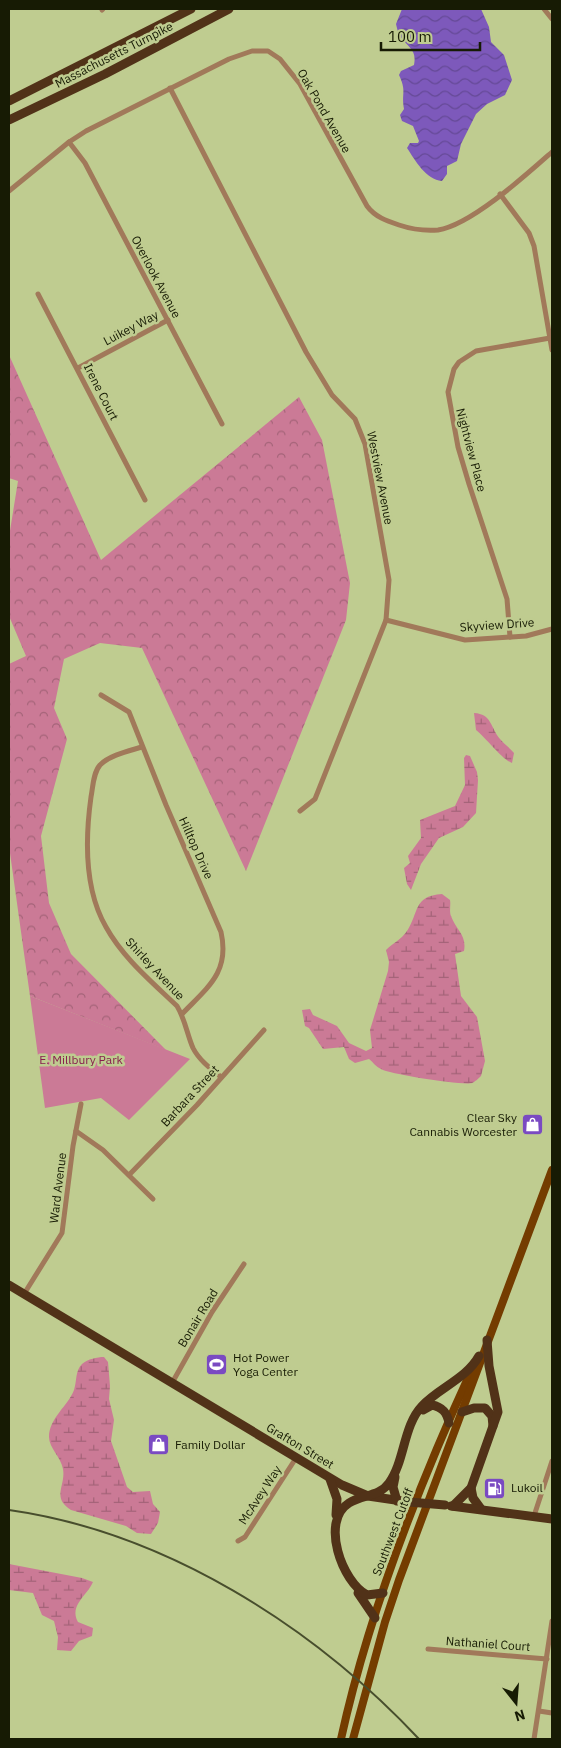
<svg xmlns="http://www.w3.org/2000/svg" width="561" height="1748" viewBox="0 0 561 1748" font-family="'IBM Plex Sans',sans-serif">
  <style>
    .forest { fill: url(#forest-crowns) }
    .wetland { fill: url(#wetland-marsh) }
    .green { fill: #cb7a96 }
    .water { fill: url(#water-waves) }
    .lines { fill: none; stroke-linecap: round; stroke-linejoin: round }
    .street { stroke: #a1795a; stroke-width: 5 }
    .primary { stroke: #743c00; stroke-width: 8 }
    .highway { stroke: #513218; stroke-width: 9 }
    .rail { stroke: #484e2d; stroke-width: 2 }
    .highway-bridge { stroke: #513218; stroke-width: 9 }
    .labels { text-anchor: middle; stroke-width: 5; stroke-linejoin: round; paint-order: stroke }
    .street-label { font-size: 12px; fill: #171b04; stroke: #bfcc90 }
    .park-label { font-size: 12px; fill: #871f4d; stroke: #bfcc90 }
    .poi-label { font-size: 12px; fill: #171b04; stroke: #bfcc90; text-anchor: start }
  </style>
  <defs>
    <pattern id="forest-crowns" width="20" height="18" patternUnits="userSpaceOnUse" patternTransform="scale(1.25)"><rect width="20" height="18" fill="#cb7a96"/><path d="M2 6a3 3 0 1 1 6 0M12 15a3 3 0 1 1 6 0" fill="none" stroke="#a46378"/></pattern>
    <pattern id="wetland-marsh" width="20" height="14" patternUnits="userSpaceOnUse" patternTransform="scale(1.25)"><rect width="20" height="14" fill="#cb7a96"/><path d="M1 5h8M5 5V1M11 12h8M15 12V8" fill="none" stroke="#a46378"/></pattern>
    <pattern id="water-waves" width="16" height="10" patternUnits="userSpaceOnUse" patternTransform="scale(1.25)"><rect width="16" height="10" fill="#7d59bb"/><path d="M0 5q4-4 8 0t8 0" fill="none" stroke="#654996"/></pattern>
  </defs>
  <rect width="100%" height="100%" fill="#bfcc90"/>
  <polygon class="forest" points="9,355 101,560 299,397 322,440 350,583 346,620 246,871 142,648 100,643 64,659 54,708 67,739 41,836 49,903 71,954 166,1050 30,996 9,846 9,664 26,656 9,616 9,537 18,481 9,478"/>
  <g class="wetland">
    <path d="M474,713C492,714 490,727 500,739C504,744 510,748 514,753L512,763C503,760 486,738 476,730Z"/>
    <polygon points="466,755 470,756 477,772 478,780 476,813 463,827 439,838 421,864 411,890 407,884 404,868 410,863 408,856 421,838 420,820 455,806 465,785 464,758"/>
    <path d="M442,894L450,900C451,905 449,911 451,916C456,930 467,935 464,951L455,954L461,996L477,1017L485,1061L481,1076C479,1078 475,1082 472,1083C464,1086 389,1074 381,1069C376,1067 373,1062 369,1059L355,1063L349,1059L344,1047L323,1049L309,1028L305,1026L302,1010L310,1009L313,1015L337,1026L349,1043L366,1051L372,1048L370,1030L388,971L389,962L386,950C393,943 401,940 407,931C419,913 413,896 442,894Z"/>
    <path d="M104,1357L108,1362L110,1386L109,1399L114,1420L111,1441L127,1487L133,1492L150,1491L153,1504L160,1512L158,1523L151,1534L137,1533L126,1526L71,1510C51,1497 66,1486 63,1469C61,1457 49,1448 49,1437C49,1418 68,1406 74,1390C77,1381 75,1371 82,1364C88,1359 97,1357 104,1357Z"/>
    <path d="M9,1564L82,1578L93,1582C87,1596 69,1605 78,1622L93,1628L92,1636L79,1641L71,1651L57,1650L58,1637L54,1621L42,1615L33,1593L9,1590Z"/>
  </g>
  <polygon class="green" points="30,996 190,1059 129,1120 101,1098 45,1108"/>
  <path class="water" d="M402,9H481L489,27L491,42L504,55L512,80L505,95L487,104L476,114L461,144L457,161L447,166V174L442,181C426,180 415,160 407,148L410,143H418L419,141L413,126L402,121L400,115L404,109C401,93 407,92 399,75L401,71L414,65C417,49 408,48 400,36C398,33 397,28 396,24Z"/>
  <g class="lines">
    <g class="street">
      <polyline points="544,9 552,19"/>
      <polyline points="102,10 103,9"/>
      <polyline points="170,88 306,352 332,395 355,419 365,444 389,580 386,620 315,799 300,811"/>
      <polyline points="69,142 85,163 222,424"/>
      <path d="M9,191L69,142L86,131L229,59L252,51H268L280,59L300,84L367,206C375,217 387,221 399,225C411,229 426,231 438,230C471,225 526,175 552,152"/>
      <polyline points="500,194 529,233 534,246 552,350"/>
      <polyline points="38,294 145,500"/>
      <polyline points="78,368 168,320"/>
      <polyline points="386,620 465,640 526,636 552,629"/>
      <polyline points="510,637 507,599 469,484 458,447 448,392 454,369 459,362 476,351 550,338"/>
      <path d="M101,695L129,712L166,805L221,932C230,972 208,987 182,1014"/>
      <path d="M142,747C129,751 110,755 100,765C93,773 93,787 91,797C85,840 84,889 106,927C123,958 152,982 177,1006C185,1019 187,1034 193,1048C199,1060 211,1069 221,1077"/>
      <polyline points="76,1131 103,1150 153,1199"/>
      <polyline points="129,1175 197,1105 264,1030"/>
      <polyline points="24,1294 62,1233 73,1146 81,1104"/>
      <polyline points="172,1383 212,1312 244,1264"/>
      <polyline points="534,1516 552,1461"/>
      <polyline points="238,1541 245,1537 296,1458"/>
      <polyline points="428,1649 547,1659"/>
      <polyline points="539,1711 552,1713"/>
      <polyline points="534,1739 552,1621"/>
    </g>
    <g class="primary">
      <path d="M341,1739C368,1616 420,1482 473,1367"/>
      <polyline points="353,1739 385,1622 399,1580 552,1170"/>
    </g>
    <g class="highway">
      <polyline points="9,101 191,9"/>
      <polyline points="9,120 105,74 229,9"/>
      <polyline points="9,1285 342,1485 368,1496 409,1502"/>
      <path d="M423,1410L432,1405C442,1407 447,1412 449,1423"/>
      <polyline points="462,1412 474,1408 485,1408 492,1416 493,1426"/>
      <polyline points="395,1477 393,1487 397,1501"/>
      <polyline points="330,1479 337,1499 336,1515"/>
      <polyline points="471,1488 473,1498 481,1509"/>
      <polyline points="451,1506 552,1519"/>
      <polyline points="453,1506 471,1488 498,1412 489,1366 487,1340"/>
      <polyline points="358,1593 375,1618"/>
      <path d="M383,1593L367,1595C342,1582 320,1521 349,1503C363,1494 379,1497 389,1483C405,1461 403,1426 422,1406C440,1387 466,1379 479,1356"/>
    </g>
    <path class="rail" d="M9,1510C165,1532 313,1626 419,1739"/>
    <polyline class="highway-bridge" points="409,1502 445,1505"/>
  </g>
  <defs>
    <symbol id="shop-square" viewBox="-11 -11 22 22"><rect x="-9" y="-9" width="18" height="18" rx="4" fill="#7a4ac2" stroke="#bfcc90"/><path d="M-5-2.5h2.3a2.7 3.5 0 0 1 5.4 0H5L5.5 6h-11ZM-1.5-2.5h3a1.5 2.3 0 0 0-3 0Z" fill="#fff"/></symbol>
    <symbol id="stadium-square" viewBox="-11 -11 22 22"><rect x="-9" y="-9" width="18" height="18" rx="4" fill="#7a4ac2" stroke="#bfcc90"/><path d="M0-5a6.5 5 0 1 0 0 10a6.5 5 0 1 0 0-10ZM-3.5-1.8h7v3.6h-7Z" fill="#fff"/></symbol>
    <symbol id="fuel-square" viewBox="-11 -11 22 22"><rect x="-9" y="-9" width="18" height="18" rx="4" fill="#7a4ac2" stroke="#bfcc90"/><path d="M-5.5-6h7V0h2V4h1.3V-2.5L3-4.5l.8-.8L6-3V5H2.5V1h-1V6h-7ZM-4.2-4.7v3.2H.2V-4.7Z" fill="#fff"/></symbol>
  </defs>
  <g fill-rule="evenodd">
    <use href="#shop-square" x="520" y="1112" width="25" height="25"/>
    <use href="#stadium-square" x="204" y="1352" width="25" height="25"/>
    <use href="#shop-square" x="146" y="1432" width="25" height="25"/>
    <use href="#fuel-square" x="482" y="1476" width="25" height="25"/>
  </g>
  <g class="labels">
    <g class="street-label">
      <text transform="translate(114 55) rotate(-27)" y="4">Massachusetts Turnpike</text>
      <text transform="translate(324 111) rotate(60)" y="4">Oak Pond Avenue</text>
      <text transform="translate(156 277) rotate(62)" y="4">Overlook Avenue</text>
      <text transform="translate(131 328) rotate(-28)" y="4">Luikey Way</text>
      <text transform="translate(101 392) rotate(63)" y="4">Irene Court</text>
      <text transform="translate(471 450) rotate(75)" y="4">Nightview Place</text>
      <text transform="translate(380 478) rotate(79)" y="4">Westview Avenue</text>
      <text transform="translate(497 625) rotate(-4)" y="4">Skyview Drive</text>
      <text transform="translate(196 848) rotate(66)" y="4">Hilltop Drive</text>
      <text transform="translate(155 969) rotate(47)" y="4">Shirley Avenue</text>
      <text transform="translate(190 1096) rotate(-47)" y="4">Barbara Street</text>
      <text transform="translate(58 1188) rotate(-83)" y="4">Ward Avenue</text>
      <text transform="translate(198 1318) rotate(-59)" y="4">Bonair Road</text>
      <text transform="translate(300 1446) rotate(31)" y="4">Grafton Street</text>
      <text transform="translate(260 1495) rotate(-57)" y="4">McAvey Way</text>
      <text transform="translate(393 1532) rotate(-69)" y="4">Southwest Cutoff</text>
      <text transform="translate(488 1644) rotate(4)" y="4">Nathaniel Court</text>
    </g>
    <g class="park-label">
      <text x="81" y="1064">E. Millbury Park</text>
    </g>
    <g class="poi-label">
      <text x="517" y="1122" text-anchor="end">Clear Sky<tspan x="517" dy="14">Cannabis Worcester</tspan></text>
      <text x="233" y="1362">Hot Power<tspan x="233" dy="14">Yoga Center</tspan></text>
      <text x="175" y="1449">Family Dollar</text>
      <text x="511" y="1492">Lukoil</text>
    </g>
  </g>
  <rect width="561" height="1748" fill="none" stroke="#171b04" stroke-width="20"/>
  <g transform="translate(516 1703) rotate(163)" stroke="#bfcc90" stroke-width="4" paint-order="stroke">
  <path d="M0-4L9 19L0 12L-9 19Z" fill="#171b04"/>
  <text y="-8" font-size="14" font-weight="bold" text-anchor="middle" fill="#171b04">N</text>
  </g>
  <path d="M381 42v8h99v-8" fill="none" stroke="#171b04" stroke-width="2.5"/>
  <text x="388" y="42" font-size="15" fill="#171b04" stroke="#bfcc90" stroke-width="4" paint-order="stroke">100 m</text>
</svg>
